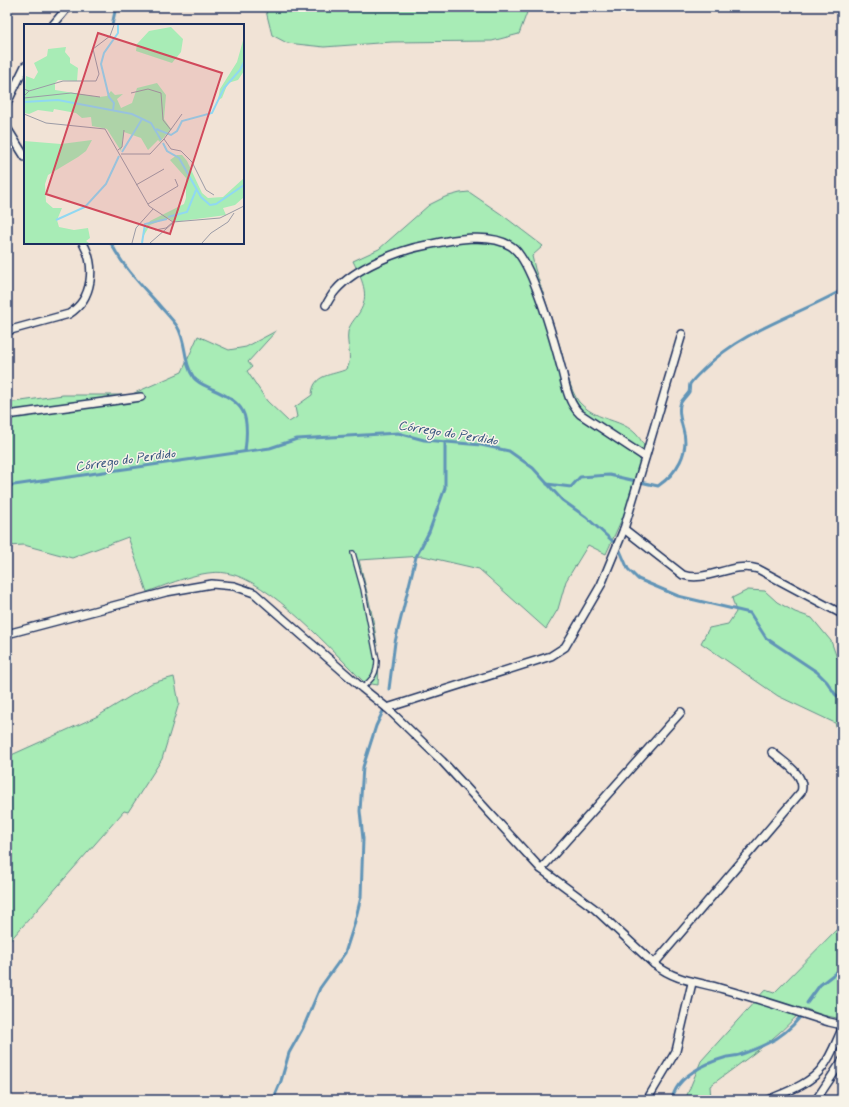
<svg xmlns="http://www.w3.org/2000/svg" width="849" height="1107" viewBox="0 0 849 1107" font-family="Mynerve,sans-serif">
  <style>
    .green { fill: #a8ecb6; stroke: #628e8a }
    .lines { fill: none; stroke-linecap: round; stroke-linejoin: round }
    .stream { stroke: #6194b7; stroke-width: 3 }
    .lane-casing { stroke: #1b2f5e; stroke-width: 6 }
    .street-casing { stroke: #1b2f5e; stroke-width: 10 }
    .lane { stroke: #f7f3e8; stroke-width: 3.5 }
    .street { stroke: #f7f3e8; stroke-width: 7 }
    .labels { text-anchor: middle; stroke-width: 3; stroke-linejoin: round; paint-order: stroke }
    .water-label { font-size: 13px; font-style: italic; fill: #32517c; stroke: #f7f3e8 }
    .inset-river { fill: none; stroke: #90d8f2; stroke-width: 2 }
    .inset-road { fill: none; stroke: #9b9ba6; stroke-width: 1 }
    .view { fill: #d1495b; fill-opacity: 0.15; stroke: #d1495b; stroke-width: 2 }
    .inset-edge { fill: none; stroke: #1b2f5e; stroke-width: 2 }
  </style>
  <rect width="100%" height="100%" fill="#f1e3d6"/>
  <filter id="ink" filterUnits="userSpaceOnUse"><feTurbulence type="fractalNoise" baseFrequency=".025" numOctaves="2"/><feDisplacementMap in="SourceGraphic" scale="8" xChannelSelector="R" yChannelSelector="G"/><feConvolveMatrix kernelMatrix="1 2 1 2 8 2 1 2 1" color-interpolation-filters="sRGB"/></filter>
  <g filter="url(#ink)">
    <g class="green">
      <polygon points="265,7 529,7 519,34 492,41 392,42 324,47 287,43 272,35"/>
      <path d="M469,192L501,214L543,246L532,256L535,269C544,296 553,323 561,350C565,365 570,391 579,402C604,429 636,412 649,459L606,554L588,545L566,581L558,609L546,629L479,569L423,556L359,560C369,601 381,642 378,685L365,683C333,652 269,579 226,573C203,569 169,584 147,592L128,537L72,558L24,545L7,546V403L63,395H130L182,372L198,336L229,350L246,347L276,331L248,362L252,367L247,371L267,401L289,422L297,417L295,407L312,395C313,373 332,376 347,369C353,358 346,344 348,332C349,325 355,319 359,313C371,295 361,278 353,261L379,249L429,205L445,197L460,193Z"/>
      <polygon points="748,590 765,591 777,602 795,612 812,618 831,641 837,658 842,662 842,742 835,723 778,696 701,643 709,628 728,624 736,612 732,598"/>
      <polygon points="174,677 179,703 162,759 128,812 124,811 7,944 7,757 98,716 152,683"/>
      <path d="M842,924V1019L822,1015L804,1008C777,1039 743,1061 710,1086L711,1100H685L701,1061L765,990L774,993Z"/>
    </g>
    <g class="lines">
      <g class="stream">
        <polyline points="112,25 116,7"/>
        <path d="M111,243C123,267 141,285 159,305C165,312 172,319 177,326C187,342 183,363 194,378C198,383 206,386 212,389C245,403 250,414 245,451"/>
        <path d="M547,484L571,487L580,477L609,475L658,486C677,473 690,452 683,429C681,421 678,413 680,405C681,400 686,397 689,392C690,390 689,386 690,384C694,378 700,373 705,368C743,330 796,316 842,290"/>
        <polyline points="7,486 270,448 297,439 398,433 424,440 481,445 509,451 533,468 562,500 586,517 618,546 628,569 638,579 678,596 750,613 766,638 817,672 827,682 835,694 842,700"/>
        <polyline points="389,689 395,642 416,557 429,532 445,488 445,443"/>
        <polyline points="807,1003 820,985 842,968"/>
        <polyline points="273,1100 281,1081 289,1053 303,1028 320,988 345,953 354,925 361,897 363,839 360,811 363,767 376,726 385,707"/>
        <path d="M672,1100C676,1076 706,1063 727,1057C732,1056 738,1056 742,1054C751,1051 760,1047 768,1043C781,1037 792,1027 801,1016"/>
      </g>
      <defs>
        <path id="lane" d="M353,553L363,589L377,660C377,675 372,679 362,688"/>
        <g id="street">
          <polyline points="53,25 68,7"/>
          <polyline points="7,103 25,66"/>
          <polyline points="7,128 25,157"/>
          <path d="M326,305C329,300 332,294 336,290C355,268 399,250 427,245C451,240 489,232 511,246C532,259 554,341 561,367C566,385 567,401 580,414L645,457"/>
          <path d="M7,331L69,314C93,299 96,266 83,243"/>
          <polyline points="7,415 141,397"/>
          <path d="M624,529L683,575C707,583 732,561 758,569L842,614"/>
          <path d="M7,634L166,592L212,584L234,586L254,593L362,688L387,708L442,761L541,869L595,909L654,964C678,982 696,981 723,989C759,999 794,1011 829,1022L842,1025"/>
          <polyline points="387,708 551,656 565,647 601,585 624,529 682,334"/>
          <polyline points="541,869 681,712"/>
          <path d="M654,964L801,792C807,775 783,762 772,752"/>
          <polyline points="647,1100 676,1051 692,983"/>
          <path d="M768,1100C786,1092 810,1084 822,1068C831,1057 836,1042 842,1029"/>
          <polyline points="816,1100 842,1061"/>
        </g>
      </defs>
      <use href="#lane" class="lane-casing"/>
      <use href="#street" class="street-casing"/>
      <use href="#lane" class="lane"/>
      <use href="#street" class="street"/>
    </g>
  </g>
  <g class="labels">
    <g class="water-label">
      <text transform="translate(448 432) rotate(9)" y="5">Córrego do Perdido</text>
      <text transform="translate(125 459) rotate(-8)" y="5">Córrego do Perdido</text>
    </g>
  </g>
  <g transform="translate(24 24)">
    <rect width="220" height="220" fill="#f1e3d6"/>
    <path d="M147,3L159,15L157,28L148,39L112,27L113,20L125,7ZM220,13V47L214,56L204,59L198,74L194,76L196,65L213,38ZM42,23L41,28L46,34V39L54,44L53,57L34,56L31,59V66L75,73L83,72L87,67L91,71L99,70L93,75L97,84L108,79L113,64L133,59L142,71L140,95L147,105L136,118L134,116L124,126L117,114L100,108L97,127L83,105L68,102L67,93L58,94L52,89L30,85L29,88L14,86L5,90L0,89L2,52L10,55L14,48L10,39L23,32L24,25ZM68,116L62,127L54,133L24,151L21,160L22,178L29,184H38L33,196L35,203L50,206L64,204L66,214L62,217L65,219H0V117L37,120ZM153,131H158L163,137L178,169L184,174L199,173L220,154V173L211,181L199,184L202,191L150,198L144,194L126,201L119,213L120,206L126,197L160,180L162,174V154L146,136Z" fill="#a8ecb6"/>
    <path class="inset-river" d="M0,78L34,76L108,90L127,99L137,116M89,86L90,79L85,73L77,40L80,29L94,9V1M132,105L147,111L153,107L158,97L188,89L200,64L216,46L220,38M139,119L143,127L155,134L177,173L186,181L192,180L220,161M98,128L118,95M144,193L163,188L172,166M32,196L61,183L82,160L95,132M118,219L121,200L143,195"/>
    <path class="inset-road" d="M0,65L5,67L0,72M5,67L39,57H72L75,50L69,25L86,12L90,1M107,69L124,65L137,69L139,96L147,106M0,74L47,69L76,73M0,90L22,99L81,105L125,182L149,198L196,194L220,182M140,115L147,125L157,127L168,138L182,166L190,171M94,126L98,123L100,106M97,130H126L140,115L158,90M112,161L140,145M124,180L154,162L151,155M131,206L142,204L149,198M108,219L112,204L129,185M126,219L150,198M178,219L187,209L204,198L210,189"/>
    <path class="view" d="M74,9L198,49L146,210L22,170Z"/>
    <rect width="220" height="220" class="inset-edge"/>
  </g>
  <rect width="849" height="1107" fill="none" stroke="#f7f3e8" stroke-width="24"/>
  <rect x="12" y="12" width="825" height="1083" fill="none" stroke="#1b2f5e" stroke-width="1.5" filter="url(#ink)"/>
</svg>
